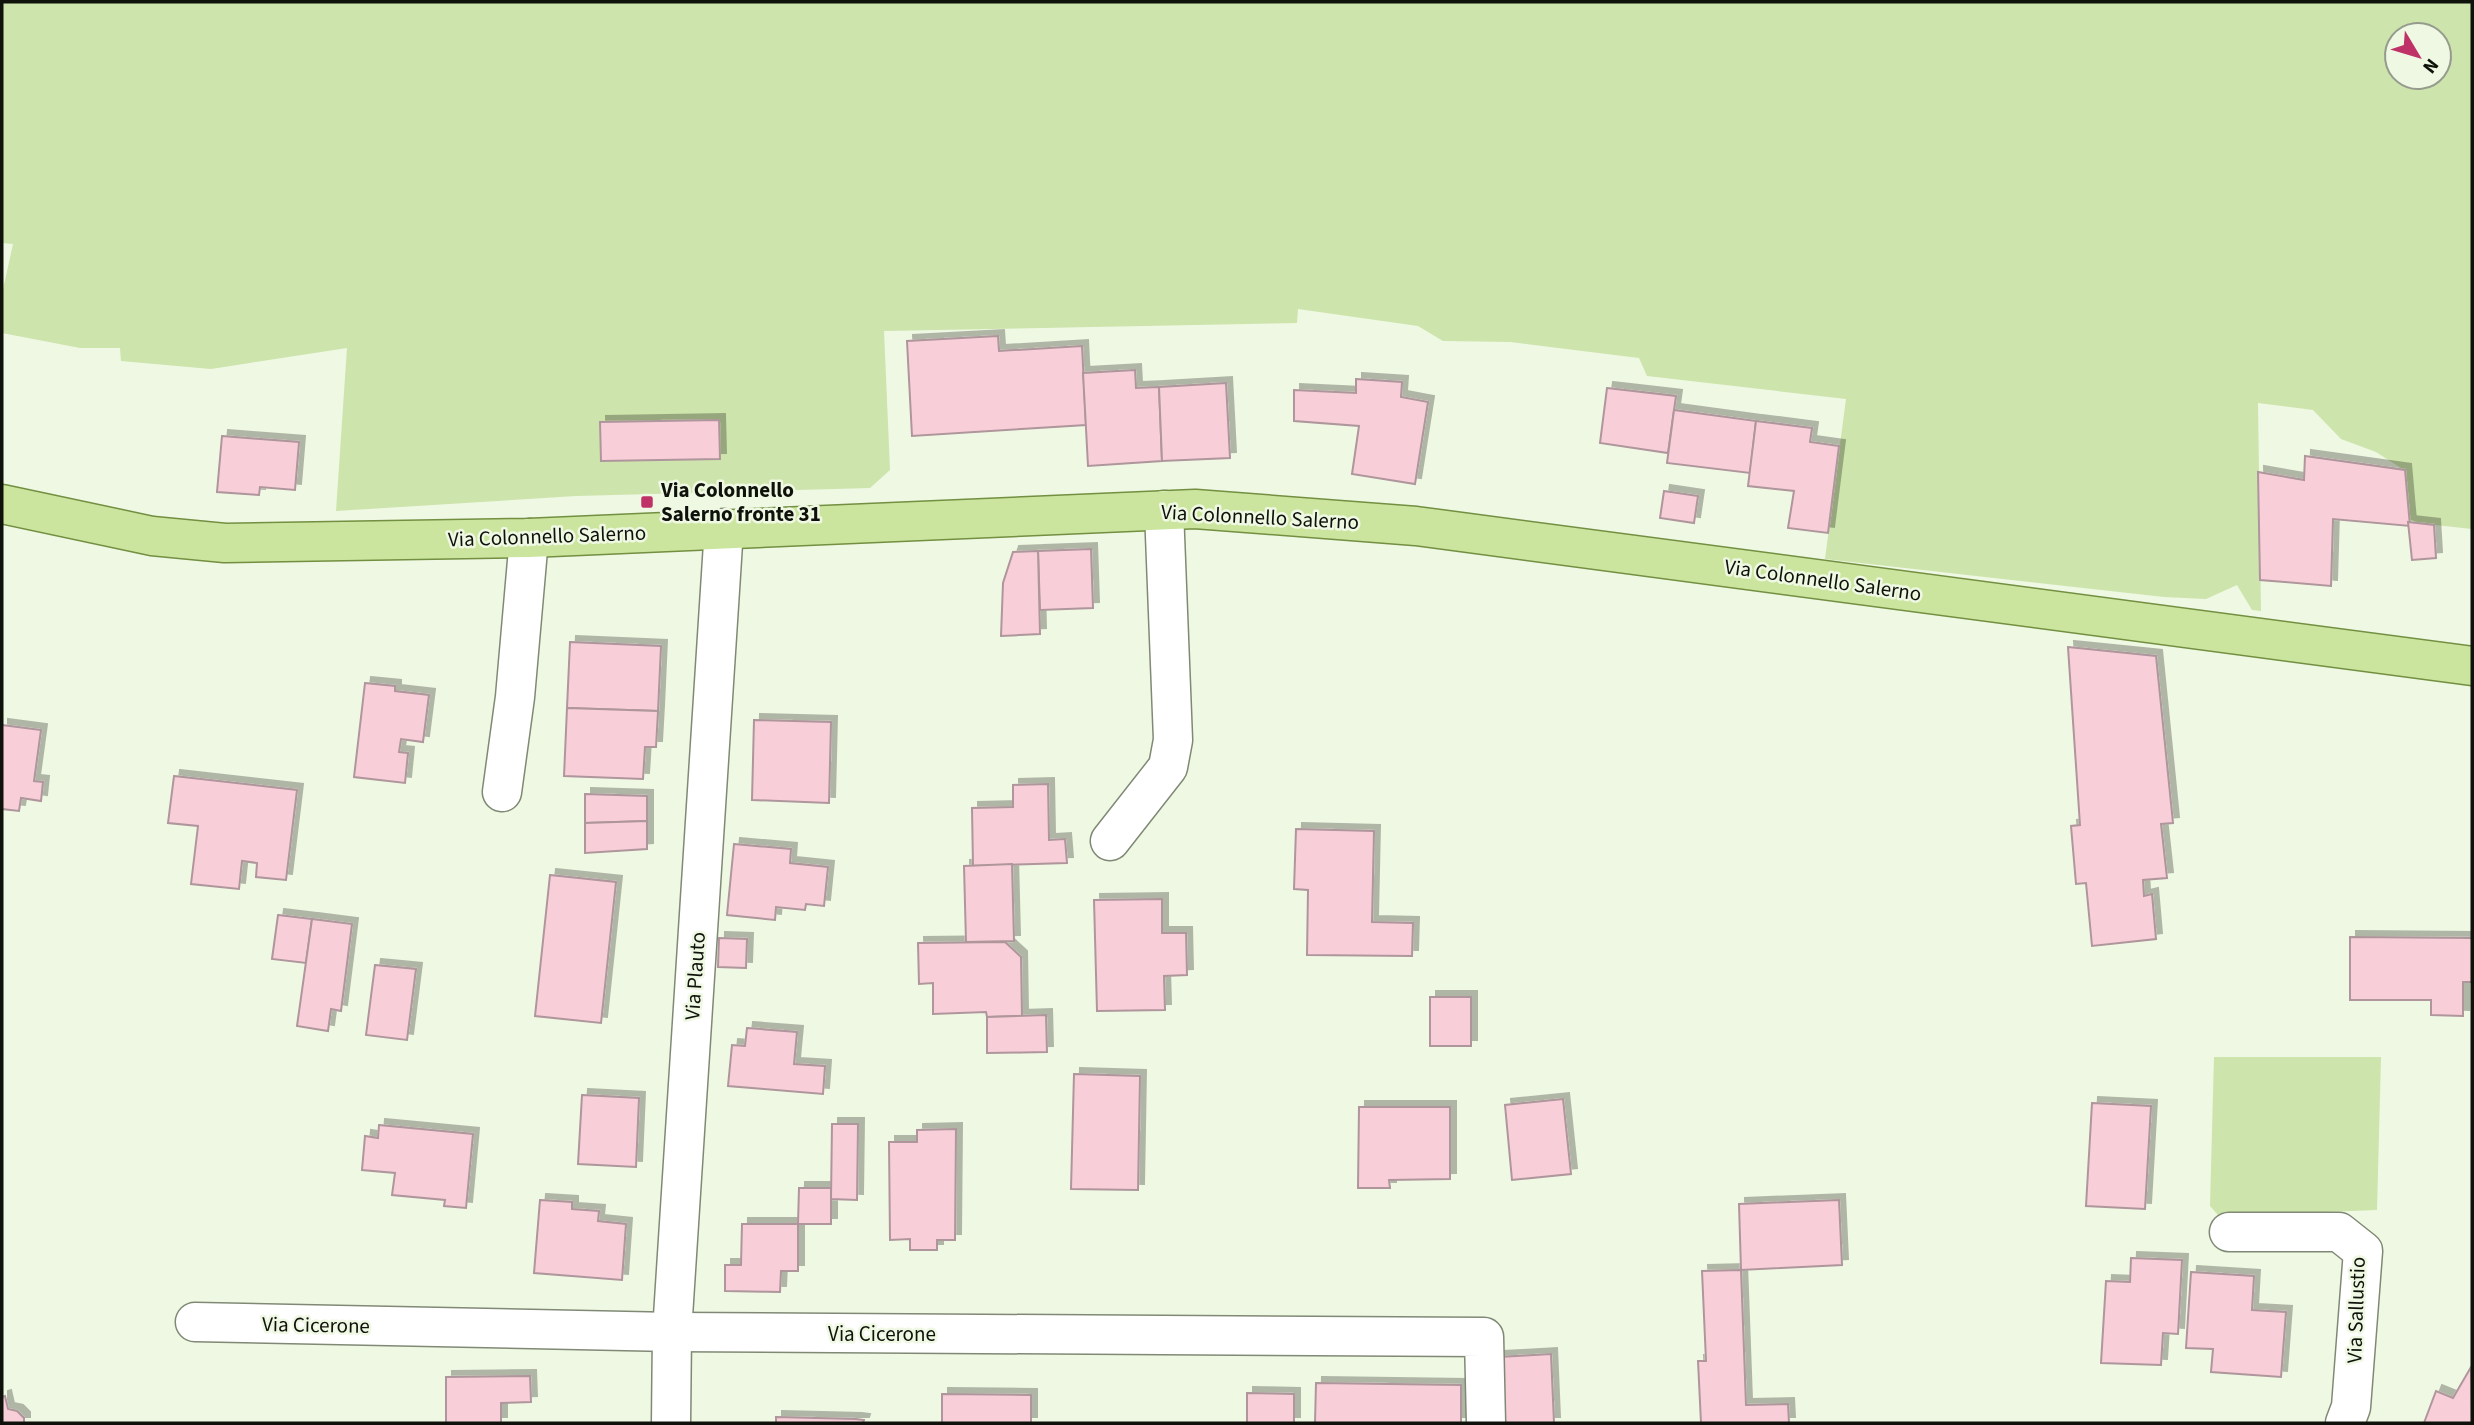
<svg xmlns="http://www.w3.org/2000/svg" width="2474" height="1425" viewBox="0 0 2474 1425" font-family="'Source Sans 3',sans-serif">
  <style>
    .green { fill: #cde4ac; fill-rule: evenodd }
    .building { fill: #f8cfd8; stroke: #af969c; stroke-width: 2; filter: url(#shadow) }
    .lines { fill: none; stroke-linecap: round; stroke-linejoin: round }
    .minor-casing { stroke: #808975; stroke-width: 41 }
    .major-casing { stroke: #738f41; stroke-width: 41 }
    .minor { stroke: #fff; stroke-width: 38 }
    .major { stroke: #cbe59e; stroke-width: 38 }
    .poi-dot { fill: #be3267; stroke: #eff8e3; stroke-width: 2.5 }
    .labels { text-anchor: middle; stroke-width: 5; stroke-linejoin: round; paint-order: stroke }
    .poi-label { font-size: 21px; font-weight: bold; fill: #0f120b; stroke: #eff8e3; text-anchor: start }
    .street-label { font-size: 21px; fill: #0f120b; stroke: #eff8e3 }
  </style>
  <defs>
    <filter id="shadow"><feDropShadow dx="6" dy="-6" stdDeviation="0" flood-color="#0004"/></filter>
  </defs>
  <rect width="100%" height="100%" fill="#eff8e3"/>
  <g class="green">
    <path d="M2,2H2472V529L2408,522L2404,470L2376,452L2341,439L2313,410L2258,403L2261,611L2252,610L2237,585L2206,599L2164,597L1825,559L1846,399L1647,376L1639,358L1511,342L1443,341L1418,326L1298,309L1297,323L884,331L890,470L870,488L576,496L336,511L347,348L211,369L121,361L120,348H80L2,333V294L13,244L2,243ZM2397,35H2439V77H2397Z"/>
    <polygon points="2214,1057 2381,1057 2377,1210 2219,1216 2210,1206"/>
  </g>
  <g class="building">
    <polygon points="998,336 999,351 1082,346 1086,425 912,436 907,341"/>
    <polygon points="1135,370 1136,388 1159,387 1162,461 1088,466 1083,373"/>
    <polygon points="1356,379 1402,382 1401,397 1428,402 1415,484 1352,474 1359,426 1294,421 1294,390 1356,393"/>
    <polygon points="1226,383 1230,458 1162,461 1159,387"/>
    <polygon points="1607,388 1676,396 1668,453 1600,443"/>
    <polygon points="1674,410 1756,421 1750,473 1667,463"/>
    <polygon points="719,420 720,459 601,461 600,422"/>
    <polygon points="1756,421 1812,428 1810,442 1839,446 1828,533 1788,528 1794,491 1748,486"/>
    <polygon points="222,436 299,442 295,490 260,487 259,495 217,492"/>
    <polygon points="2305,456 2405,470 2410,526 2333,519 2331,586 2260,580 2258,472 2304,480"/>
    <polygon points="1664,491 1698,496 1694,523 1660,518"/>
    <polygon points="2408,522 2434,525 2436,558 2412,560"/>
    <polygon points="1091,549 1093,608 1040,610 1038,551"/>
    <polygon points="1038,551 1040,634 1001,636 1003,583 1013,552"/>
    <polygon points="570,642 661,646 658,711 567,708"/>
    <polygon points="2068,647 2156,656 2173,823 2161,824 2167,878 2143,880 2144,896 2152,894 2156,939 2092,946 2086,883 2076,884 2071,826 2080,825"/>
    <polygon points="365,683 395,686 395,691 429,695 423,742 401,739 399,752 408,753 405,783 354,777"/>
    <polygon points="567,708 658,711 656,747 645,747 643,779 564,776"/>
    <polygon points="754,720 831,722 829,803 752,800"/>
    <polygon points="2,725 41,730 34,781 43,782 41,801 21,798 19,811 2,809"/>
    <polygon points="174,776 297,790 286,880 256,877 257,863 242,861 239,889 191,884 198,826 168,823"/>
    <polygon points="1048,784 1049,840 1065,839 1067,863 973,866 972,808 1013,807 1013,785"/>
    <polygon points="585,794 647,796 647,821 585,823"/>
    <polygon points="647,821 647,849 585,853 585,823"/>
    <polygon points="1296,829 1374,831 1372,922 1413,923 1412,956 1307,955 1308,890 1294,889"/>
    <polygon points="734,844 791,849 790,863 828,867 824,906 806,904 805,910 776,907 775,920 727,915"/>
    <polygon points="1012,864 1014,941 966,942 964,866"/>
    <polygon points="550,875 616,882 601,1023 535,1016"/>
    <polygon points="1162,899 1162,933 1186,933 1187,975 1164,976 1165,1010 1097,1011 1094,900"/>
    <polygon points="278,915 312,919 306,963 272,959"/>
    <polygon points="312,919 352,924 341,1011 331,1009 328,1031 297,1026"/>
    <polygon points="2350,937 2472,938 2472,982 2463,982 2463,1016 2431,1015 2431,1000 2350,1000"/>
    <polygon points="719,938 747,939 746,968 718,967"/>
    <polygon points="1005,942 1021,957 1022,1016 987,1017 986,1012 933,1014 933,983 919,984 918,943"/>
    <polygon points="375,965 416,969 407,1040 366,1035"/>
    <rect x="1430" y="997" width="41" height="49"/>
    <polygon points="1046,1015 1047,1052 987,1053 987,1017"/>
    <polygon points="747,1028 797,1032 794,1064 825,1066 823,1094 728,1086 732,1045 745,1046"/>
    <polygon points="1074,1074 1140,1076 1138,1190 1071,1189"/>
    <polygon points="582,1095 639,1098 636,1167 578,1164"/>
    <polygon points="1563,1099 1571,1174 1512,1180 1505,1105"/>
    <polygon points="2092,1103 2151,1106 2145,1209 2086,1206"/>
    <polygon points="1359,1107 1450,1107 1450,1179 1389,1180 1390,1188 1358,1188"/>
    <polygon points="832,1124 858,1124 857,1200 831,1199"/>
    <polygon points="379,1125 473,1134 466,1208 444,1206 445,1200 392,1195 395,1173 362,1170 365,1136 378,1138"/>
    <polygon points="956,1129 955,1240 937,1240 937,1250 910,1250 910,1239 890,1240 889,1142 917,1142 917,1130"/>
    <polygon points="799,1188 831,1188 831,1224 798,1224"/>
    <polygon points="540,1200 572,1202 572,1209 599,1211 598,1221 626,1224 622,1280 534,1273"/>
    <polygon points="1839,1200 1842,1265 1741,1270 1739,1204"/>
    <polygon points="742,1224 798,1224 798,1271 781,1271 780,1292 725,1291 725,1265 741,1265"/>
    <polygon points="2131,1258 2182,1260 2178,1334 2163,1333 2161,1365 2101,1363 2106,1281 2130,1282"/>
    <polygon points="1741,1270 1746,1405 1788,1404 1789,1423 1701,1423 1698,1361 1706,1361 1702,1271"/>
    <polygon points="2191,1272 2254,1276 2252,1310 2286,1312 2281,1377 2211,1372 2213,1349 2186,1348"/>
    <polygon points="1551,1354 1554,1423 1501,1423 1498,1357"/>
    <polygon points="2471,1367 2472,1423 2424,1423 2436,1391 2453,1398"/>
    <polygon points="530,1376 531,1402 501,1403 501,1423 446,1423 446,1377"/>
    <polygon points="1316,1383 1461,1385 1461,1423 1315,1423"/>
    <polygon points="1247,1393 1294,1394 1294,1423 1247,1423"/>
    <polygon points="942,1394 1031,1395 1031,1423 942,1423"/>
    <polygon points="5,1396 8,1409 17,1411 24,1418 24,1423 2,1423 2,1397"/>
    <polygon points="776,1417 856,1419 864,1420 863,1423 776,1423"/>
  </g>
  <g class="lines">
    <defs>
      <g id="minor">
        <polyline points="502,792 515,697 529,538"/>
        <polyline points="1110,841 1168,767 1173,740 1164,510"/>
        <polyline points="2229,1232 2339,1232 2363,1251 2351,1407 2345,1423"/>
        <polyline points="195,1322 672,1332 1484,1337 1486,1423"/>
        <polyline points="671,1423 672,1332 724,528"/>
      </g>
      <polyline id="major" points="2,504 152,536 225,543 529,538 1195,509 1416,526 2472,666"/>
    </defs>
    <use href="#minor" class="minor-casing"/>
    <use href="#major" class="major-casing"/>
    <use href="#minor" class="minor"/>
    <use href="#major" class="major"/>
  </g>
  <rect class="poi-dot" x="640" y="495" width="14" height="14" rx="3.5"/>
  <g class="labels">
    <g class="poi-label">
      <text x="661" y="497">Via Colonnello<tspan x="661" dy="24">Salerno fronte 31</tspan></text>
    </g>
    <g class="street-label">
      <text transform="translate(1260 517) rotate(3)" y="7">Via Colonnello Salerno</text>
      <text transform="translate(547 536) rotate(-2)" y="7">Via Colonnello Salerno</text>
      <text transform="translate(1823 580) rotate(8)" y="7">Via Colonnello Salerno</text>
      <text transform="translate(695 976) rotate(-86)" y="7">Via Plauto</text>
      <text transform="translate(2356 1310) rotate(-88)" y="7">Via Sallustio</text>
      <text transform="translate(316 1325) rotate(1)" y="7">Via Cicerone</text>
      <text x="882" y="1341">Via Cicerone</text>
    </g>
  </g>
  <rect width="2474" height="1425" fill="none" stroke="#0f120b" stroke-width="7"/>
  <g transform="translate(2418 56) rotate(128)"><circle r="33" fill="#eff8e3" stroke="#959c8d" stroke-width="2"/>
  <path d="M0-5L12 26L0 18L-12 26Z" fill="#be3267"/>
  <text y="-10" font-size="19" font-weight="bold" text-anchor="middle" fill="#0f120b">N</text>
  </g>
</svg>
